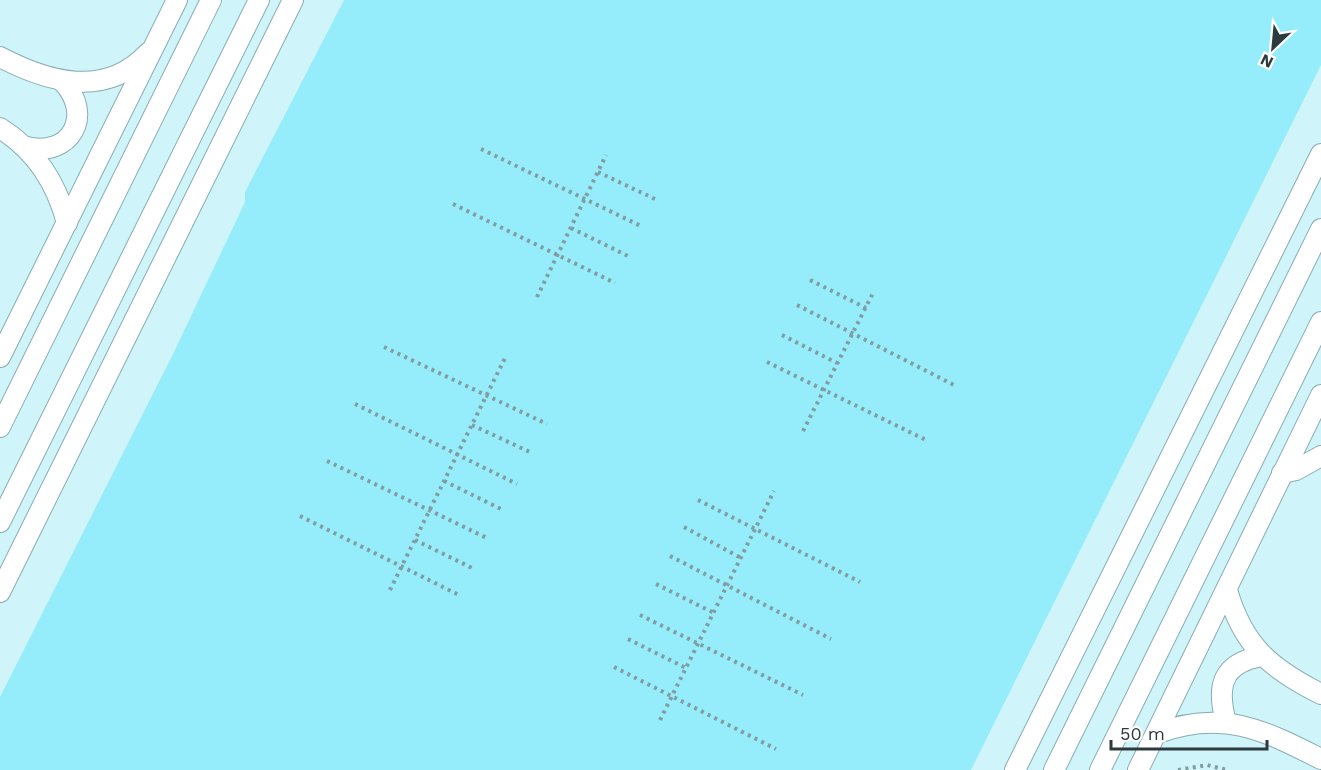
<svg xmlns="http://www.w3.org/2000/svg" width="1321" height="770" viewBox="0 0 1321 770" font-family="'Work Sans',sans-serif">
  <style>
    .green { fill: #95ecfa }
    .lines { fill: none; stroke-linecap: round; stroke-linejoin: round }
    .minor-casing { stroke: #88acb2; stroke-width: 22 }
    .path { stroke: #829da2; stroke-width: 4; stroke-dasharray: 3 4.5; stroke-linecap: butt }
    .minor { stroke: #fff; stroke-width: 20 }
  </style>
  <rect width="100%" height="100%" fill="#cff5fb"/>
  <polygon class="green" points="344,0 1321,0 1321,65 971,770 0,770 0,697 174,352 245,202 245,192"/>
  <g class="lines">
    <defs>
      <g id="minor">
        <path d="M0,57C48,82 105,99 148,53"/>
        <path d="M0,128C36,151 56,182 67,223"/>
        <path d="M26,147C71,158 94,115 63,82"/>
        <polyline points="0,357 177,0"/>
        <polyline points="0,427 211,0"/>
        <polyline points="1282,473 1296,470 1321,456"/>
        <polyline points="0,522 259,0"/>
        <path d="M1227,590C1243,646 1271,669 1321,694"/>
        <polyline points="0,592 293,0"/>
        <path d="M1226,722C1216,686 1222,663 1262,656"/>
        <path d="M1158,733C1222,709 1264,730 1321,759"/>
        <polyline points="1015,770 1321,154"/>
        <polyline points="1054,770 1321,229"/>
        <polyline points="1100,770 1321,322"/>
        <polyline points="1138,770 1321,395"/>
      </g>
    </defs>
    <use href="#minor" class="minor-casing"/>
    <g class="path">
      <polyline points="481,149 643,227"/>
      <polyline points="598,172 657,200"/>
      <polyline points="453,204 615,283"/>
      <polyline points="571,228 628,256"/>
      <polyline points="810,280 866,308"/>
      <polyline points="537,297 606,155"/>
      <polyline points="797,305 954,385"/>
      <polyline points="782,335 837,363"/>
      <polyline points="384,347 547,424"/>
      <polyline points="767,362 926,440"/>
      <polyline points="355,404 517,484"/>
      <polyline points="472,425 532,453"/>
      <polyline points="803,431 874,291"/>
      <polyline points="327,461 489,539"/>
      <polyline points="444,481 503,510"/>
      <polyline points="698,500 860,582"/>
      <polyline points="300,516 461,596"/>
      <polyline points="684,527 741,558"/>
      <polyline points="415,540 474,569"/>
      <polyline points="670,556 831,639"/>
      <polyline points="656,584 714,613"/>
      <polyline points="390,590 505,358"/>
      <polyline points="640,615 803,695"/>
      <polyline points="628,639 686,668"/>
      <polyline points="614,667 776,749"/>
      <polyline points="660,720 774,491"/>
      <polyline points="1178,770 1207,765 1227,770"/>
    </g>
    <use href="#minor" class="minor"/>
  </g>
  <g transform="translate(1273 48) rotate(206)" stroke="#ffffff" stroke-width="4.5" paint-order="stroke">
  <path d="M0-4.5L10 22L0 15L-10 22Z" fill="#2c3b3e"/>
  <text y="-9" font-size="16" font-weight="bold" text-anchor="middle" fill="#2c3b3e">N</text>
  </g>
  <path d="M1111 740v9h156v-9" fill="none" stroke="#2c3b3e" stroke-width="3"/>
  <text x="1120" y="740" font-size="18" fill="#2c3b3e" stroke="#ffffff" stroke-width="4.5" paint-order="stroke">50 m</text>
</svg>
